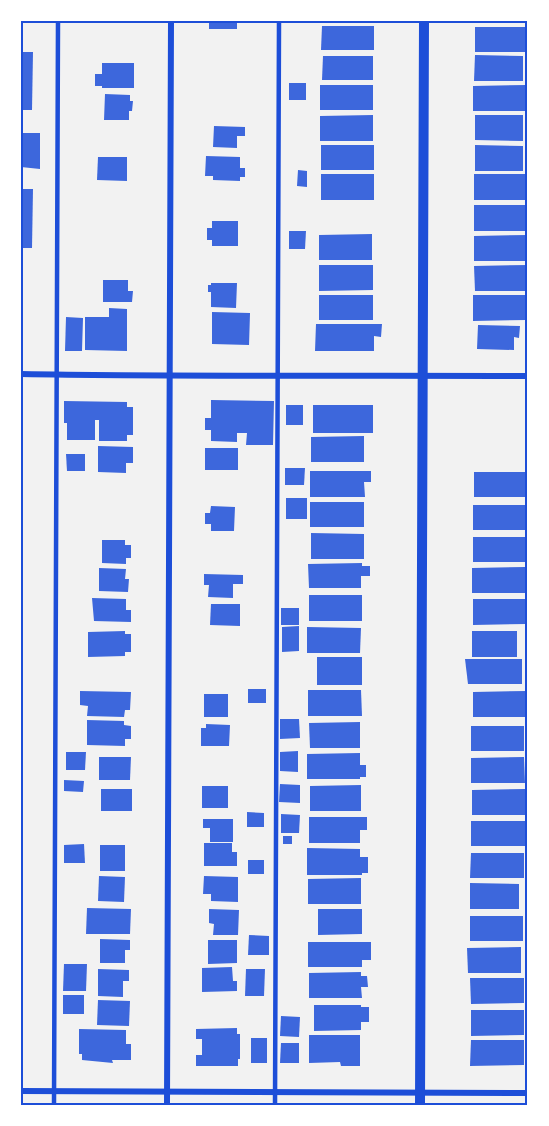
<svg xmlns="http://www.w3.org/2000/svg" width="549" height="1126" viewBox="0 0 549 1126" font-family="'Titillium Web',sans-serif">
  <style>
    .building { fill: #3d67dc }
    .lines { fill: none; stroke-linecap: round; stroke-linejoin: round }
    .service { stroke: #1d4ed8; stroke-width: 4.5 }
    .minor { stroke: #1d4ed8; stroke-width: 6 }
    .tertiary { stroke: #1d4ed8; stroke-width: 10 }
    .neatline { fill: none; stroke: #1d4ed8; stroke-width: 2 }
  </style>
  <rect width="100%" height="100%" fill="#f2f2f2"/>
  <g class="building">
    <rect x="209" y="21" width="28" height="8"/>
    <polygon points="322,26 374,26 374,50 321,50"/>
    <rect x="475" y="27" width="53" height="25"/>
    <polygon points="21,52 33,52 32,110 21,110"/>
    <polygon points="475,55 523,56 523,81 474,81"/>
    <polygon points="323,56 373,56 373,80 322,80"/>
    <polygon points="102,63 134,63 134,88 102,88 102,86 95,86 95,74 102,74"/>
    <rect x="289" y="83" width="17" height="17"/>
    <rect x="320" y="85" width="53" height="25"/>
    <polygon points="526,85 526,111 473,111 473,86"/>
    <polygon points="105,94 130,95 130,101 133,101 132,111 129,111 129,120 104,120"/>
    <polygon points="373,115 373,141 320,141 320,116"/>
    <polygon points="475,115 523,115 523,141 475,140"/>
    <polygon points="214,126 245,127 245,136 237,136 237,148 213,147"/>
    <polygon points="21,133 40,133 40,169 21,167"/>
    <rect x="321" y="145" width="53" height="25"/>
    <polygon points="475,145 523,146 523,171 475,171"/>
    <polygon points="206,156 240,157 240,168 245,168 245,177 240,177 240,181 213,180 213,176 205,176"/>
    <polygon points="98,157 127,157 127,181 97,180"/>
    <polygon points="298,170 307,171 307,187 297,186"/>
    <rect x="321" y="174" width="53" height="26"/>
    <polygon points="474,174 527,174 528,200 474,200"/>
    <polygon points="21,189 33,189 32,248 21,248"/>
    <rect x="474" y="205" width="53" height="26"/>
    <polygon points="212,221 238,221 238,246 212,246 212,240 207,240 207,228 212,228"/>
    <polygon points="289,231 306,231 305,249 289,249"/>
    <polygon points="372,234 372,260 319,260 319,235"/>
    <polygon points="527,235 528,261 474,261 474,236"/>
    <polygon points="319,265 373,265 373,290 319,291"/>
    <polygon points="528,265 528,291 475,291 474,266"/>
    <polygon points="103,280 128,280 128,291 133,291 132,302 103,302"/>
    <polygon points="211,283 237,283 236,308 211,307 211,292 208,292 208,285 211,285"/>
    <rect x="319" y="295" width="54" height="25"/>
    <polygon points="473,295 526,295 526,320 473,321"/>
    <polygon points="109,308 127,309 127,351 85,350 85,317 109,317"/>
    <polygon points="212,312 250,313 249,345 212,344"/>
    <polygon points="66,317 83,318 82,351 65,351"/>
    <polygon points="316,324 382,324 381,337 374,336 374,351 315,351"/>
    <polygon points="478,325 520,326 519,338 514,337 514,350 477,349"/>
    <polygon points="211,400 274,401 273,445 246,445 247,433 237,433 237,442 211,441 211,430 205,430 205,418 211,418"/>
    <polygon points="64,401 127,402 127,407 133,407 133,435 127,435 127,441 99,441 99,420 95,420 95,440 67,440 67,423 64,423"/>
    <rect x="286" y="405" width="17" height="20"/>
    <rect x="313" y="405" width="60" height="28"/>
    <polygon points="364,436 364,462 311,462 311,437"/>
    <polygon points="98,446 133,447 133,463 126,463 126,473 98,472"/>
    <rect x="205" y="448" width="33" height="22"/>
    <polygon points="66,454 85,454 85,471 67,471"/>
    <polygon points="285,468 305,468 304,485 285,485"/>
    <polygon points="310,471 371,471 371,482 364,482 365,497 310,497"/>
    <rect x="474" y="472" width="53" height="25"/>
    <rect x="286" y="498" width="21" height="21"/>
    <rect x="310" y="502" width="54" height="25"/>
    <rect x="473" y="505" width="54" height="25"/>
    <polygon points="211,506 235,507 234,531 211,531 211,524 205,524 205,513 210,513"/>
    <polygon points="311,533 364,534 364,559 311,559"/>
    <rect x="473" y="537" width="53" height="25"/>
    <polygon points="102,540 125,540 125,545 131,545 131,558 126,558 126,564 102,563"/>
    <polygon points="362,563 362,566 370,566 370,576 361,576 361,588 309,588 308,564"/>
    <polygon points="525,567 525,593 472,593 472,568"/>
    <polygon points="99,568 126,569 125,579 129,579 128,592 99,591"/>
    <polygon points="204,574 243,575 243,584 233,584 233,598 208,597 209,585 204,585"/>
    <rect x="309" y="595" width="53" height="26"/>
    <polygon points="92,598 126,599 126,610 131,610 131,622 94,621"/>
    <polygon points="473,599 526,599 526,624 473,625"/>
    <polygon points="211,604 240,604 240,626 210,625"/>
    <rect x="281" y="608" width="18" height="17"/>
    <polygon points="299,626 299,651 282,652 282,627"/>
    <polygon points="307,627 361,628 360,653 307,653"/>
    <polygon points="125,631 125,634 131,634 131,652 125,652 125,656 88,657 88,632"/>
    <rect x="472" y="631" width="45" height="26"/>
    <rect x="317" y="657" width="45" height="28"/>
    <polygon points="465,659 522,659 522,684 468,684"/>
    <rect x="248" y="689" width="18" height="14"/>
    <polygon points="308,690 361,690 362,716 308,716"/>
    <polygon points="80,691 131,692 130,710 125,710 124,717 87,716 88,706 80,705"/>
    <polygon points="527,691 527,717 473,717 473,692"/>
    <rect x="204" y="694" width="24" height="23"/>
    <polygon points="280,719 299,719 300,738 280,739"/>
    <polygon points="87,720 124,721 124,725 131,726 131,739 125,739 125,746 87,745"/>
    <polygon points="360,722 360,748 310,748 309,723"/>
    <polygon points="206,724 230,725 229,746 201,746 201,728 206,728"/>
    <rect x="471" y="726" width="53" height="25"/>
    <polygon points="298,751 298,772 280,771 280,752"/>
    <polygon points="66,752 86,752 85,770 66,770"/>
    <polygon points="360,753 360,765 366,765 366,777 360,777 360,779 307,779 307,754"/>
    <polygon points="99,757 131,757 130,780 99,780"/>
    <polygon points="524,757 525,783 471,783 471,758"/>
    <polygon points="64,780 84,781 83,792 64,791"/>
    <polygon points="280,784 300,785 300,803 279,802"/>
    <polygon points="361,785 361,811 310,811 310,786"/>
    <rect x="202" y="786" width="26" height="22"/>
    <rect x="101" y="789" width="31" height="22"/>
    <polygon points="525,789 525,815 472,815 472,790"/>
    <polygon points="247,812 264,813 264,827 247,827"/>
    <polygon points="281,814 300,815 299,833 281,833"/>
    <polygon points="309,817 367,817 367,830 360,830 360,843 309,843"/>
    <polygon points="203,819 233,819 233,842 210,842 210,828 203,828"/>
    <rect x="471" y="821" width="54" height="25"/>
    <rect x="283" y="836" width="9" height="8"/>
    <polygon points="204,843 232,843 232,852 237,852 237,866 204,866"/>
    <polygon points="84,844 85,863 64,863 64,845"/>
    <rect x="100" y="845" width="25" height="26"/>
    <polygon points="307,848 360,849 360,857 368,857 368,873 362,873 362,875 307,875"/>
    <polygon points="471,853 524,853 524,878 470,878"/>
    <rect x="248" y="860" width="16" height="14"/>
    <polygon points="99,876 125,877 124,902 98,901"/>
    <polygon points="204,876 238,877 238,902 211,901 211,894 203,894"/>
    <polygon points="361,878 361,904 308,904 308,879"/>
    <polygon points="470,883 519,884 519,909 470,909"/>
    <polygon points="87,908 131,909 130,934 86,934"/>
    <polygon points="209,909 239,910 238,935 213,935 214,924 209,923"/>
    <polygon points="318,909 362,909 362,934 318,935"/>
    <rect x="470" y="916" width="53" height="25"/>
    <polygon points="249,935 269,936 269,955 248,955"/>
    <polygon points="100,939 130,940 130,950 125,950 125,963 100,963"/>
    <polygon points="208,940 237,940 237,963 208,964"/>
    <polygon points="308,942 371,942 371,960 362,960 362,967 308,967"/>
    <polygon points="521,947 521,973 468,973 467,948"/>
    <polygon points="64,964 87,964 86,991 63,991"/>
    <polygon points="232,967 233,981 237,981 237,991 202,992 202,968"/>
    <polygon points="98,969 129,970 129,981 123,981 123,997 98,996"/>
    <polygon points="246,969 265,969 264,996 245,996"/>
    <polygon points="361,972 361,976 367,976 368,987 361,987 362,998 309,998 309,973"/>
    <polygon points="470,978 524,978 524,1003 471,1004"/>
    <rect x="63" y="995" width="21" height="19"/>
    <polygon points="98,1000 130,1001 129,1026 97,1025"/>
    <polygon points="314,1005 361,1005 361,1007 369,1007 369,1022 361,1022 361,1030 314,1031"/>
    <polygon points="471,1010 524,1010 524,1035 471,1036"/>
    <polygon points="281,1016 300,1017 299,1037 280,1036"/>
    <polygon points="237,1028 237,1034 240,1034 240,1059 238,1059 238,1066 196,1066 196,1055 202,1055 202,1039 196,1039 196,1029"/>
    <polygon points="79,1029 126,1030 126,1044 131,1044 131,1060 112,1060 113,1063 82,1060 82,1054 79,1054"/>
    <polygon points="309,1035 360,1035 360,1066 341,1066 340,1062 309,1063"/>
    <rect x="251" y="1038" width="16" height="25"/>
    <polygon points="471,1040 524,1040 524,1065 470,1066"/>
    <polygon points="281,1043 299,1043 299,1063 280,1063"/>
  </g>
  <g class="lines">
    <g class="service">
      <polyline points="54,1105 58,21"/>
      <polyline points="275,1105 279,21"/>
    </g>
    <g class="minor">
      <path d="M21,374C190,377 359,375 528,376"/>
      <polyline points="21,1091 528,1093"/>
      <polyline points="167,1105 171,21"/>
    </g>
    <polyline class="tertiary" points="420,1105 424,21"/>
  </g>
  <rect width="549" height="1126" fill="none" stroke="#ffffff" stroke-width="45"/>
  <rect x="22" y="22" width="504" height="1082" class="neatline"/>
</svg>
